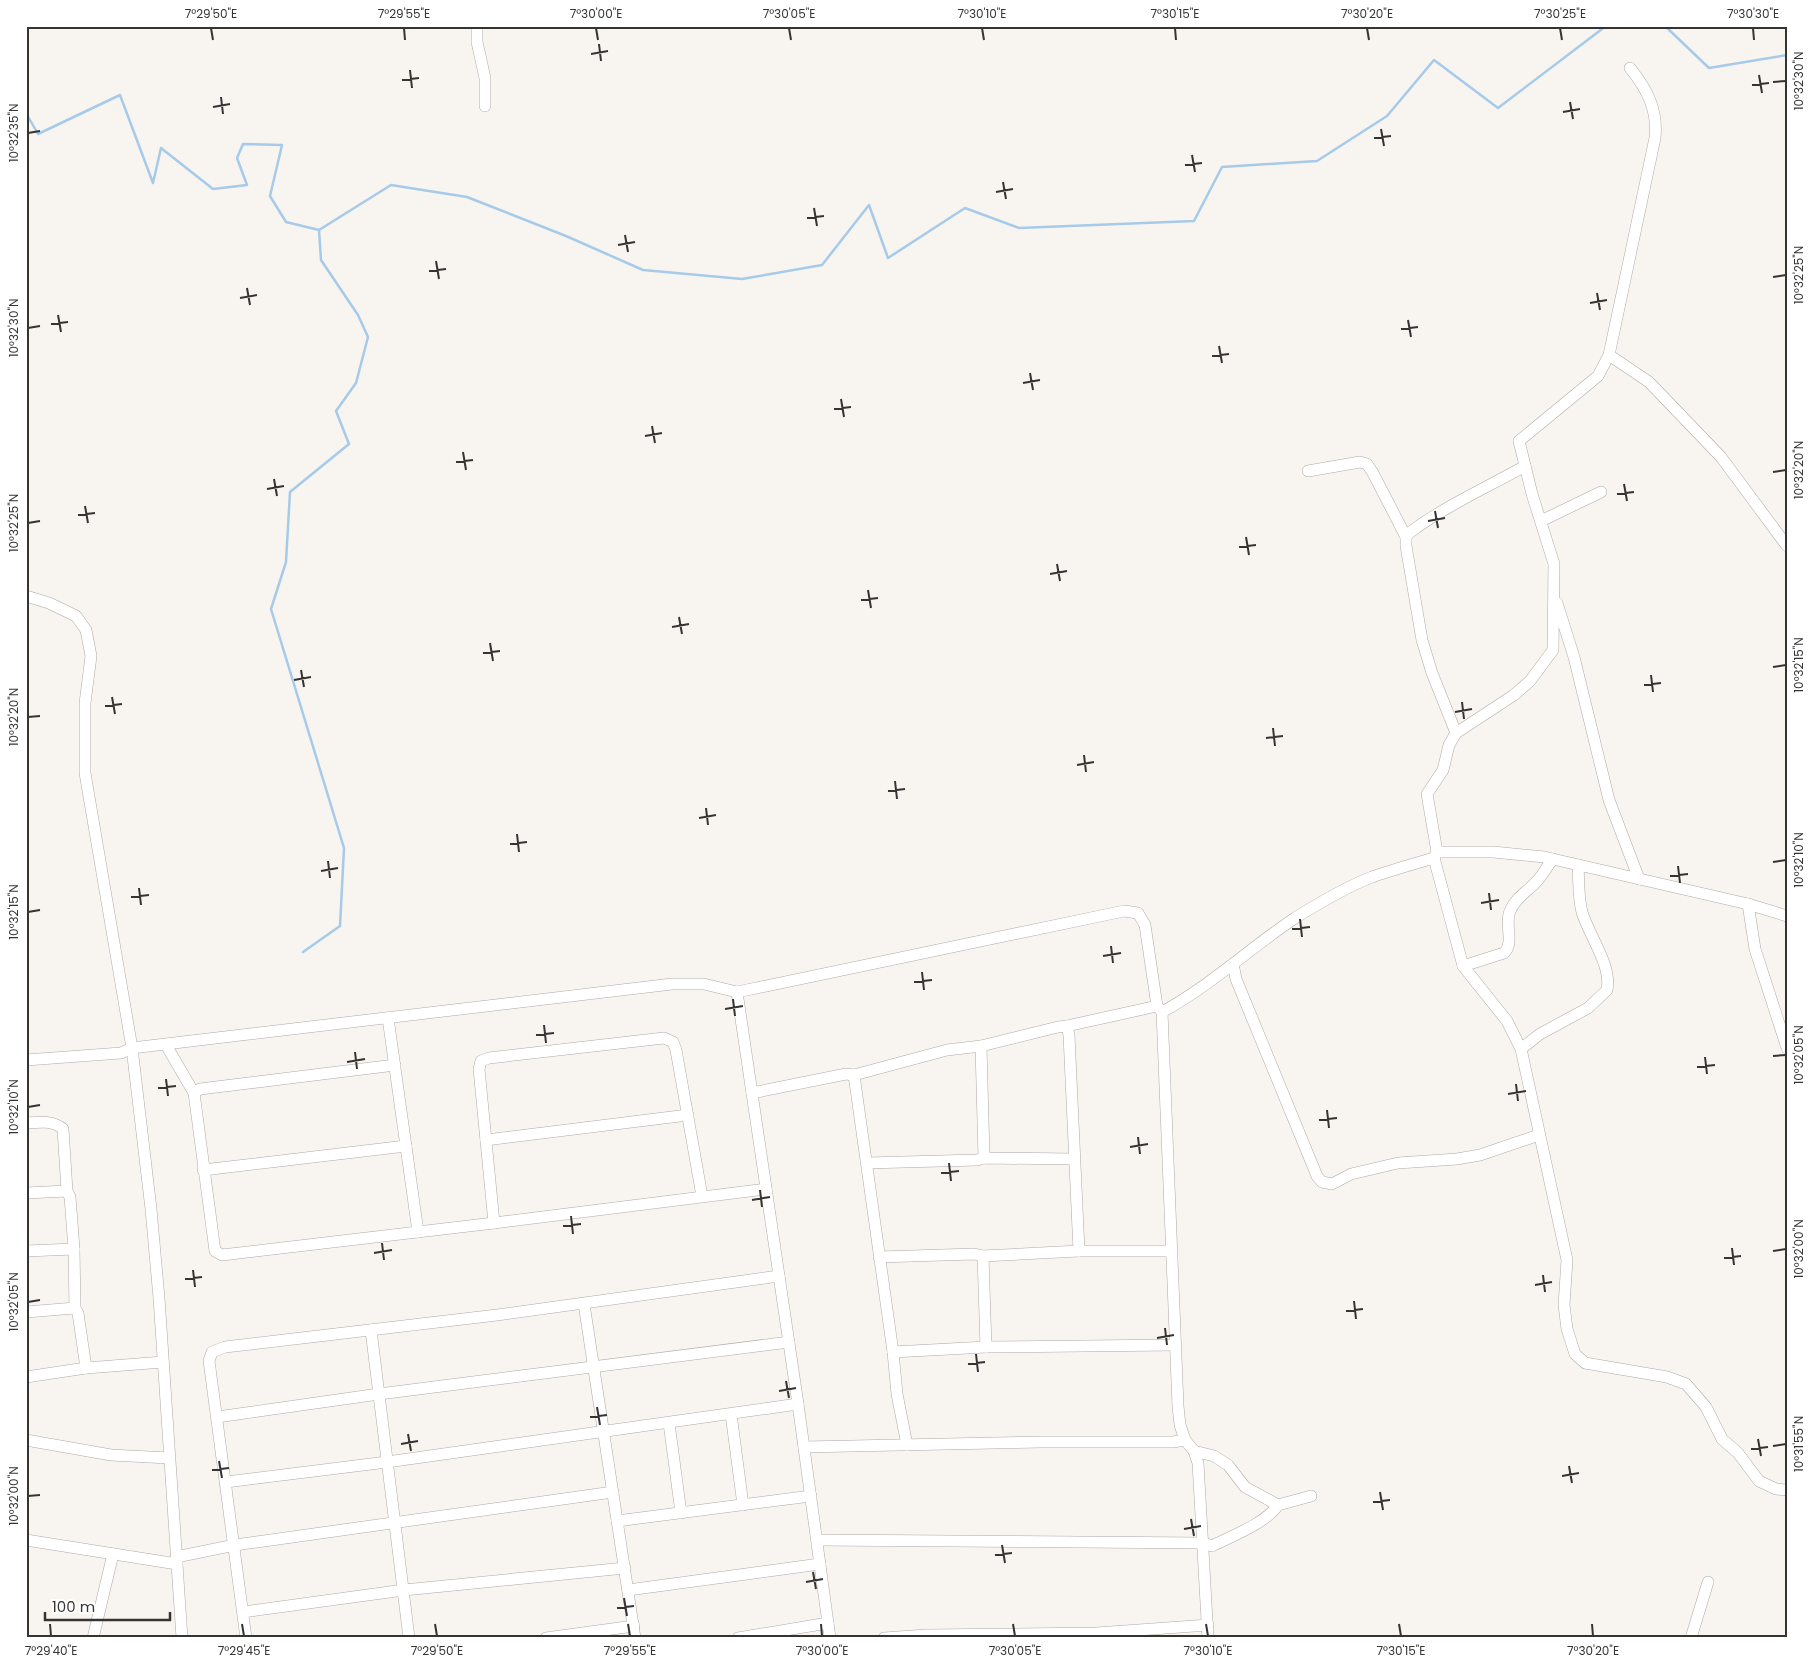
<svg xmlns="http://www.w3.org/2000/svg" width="1813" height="1664" viewBox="0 0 1813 1664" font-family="Poppins,sans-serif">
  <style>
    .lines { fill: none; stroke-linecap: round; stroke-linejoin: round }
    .stream { stroke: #a6cae9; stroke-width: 2.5 }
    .minor-casing { stroke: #adaaa7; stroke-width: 12 }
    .minor { stroke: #fff; stroke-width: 11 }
    .ticks { fill: none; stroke: #353433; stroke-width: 2 }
    .neatline { fill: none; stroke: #353433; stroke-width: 2 }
    .ticks-label { font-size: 12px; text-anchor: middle; fill: #353433 }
  </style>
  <rect width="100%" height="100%" fill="#f8f5f1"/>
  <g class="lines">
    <g class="stream">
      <polyline points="1665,26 1709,68 1787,55"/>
      <polyline points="26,113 38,134 120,95 153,183 161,148 213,189 247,185 237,158 243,144 282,145 270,196 286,222 319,230 391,185 467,197 566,236 643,270 742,279 822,265 869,205 888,258 965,208 1019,228 1194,221 1222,167 1317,161 1387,116 1434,60 1498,108 1606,26"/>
      <polyline points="303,952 340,926 344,848 271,609 286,562 290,492 349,444 336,411 356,383 368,337 358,315 321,260 319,230"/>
    </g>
    <defs>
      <g id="minor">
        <polyline points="477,26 477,42 485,78 485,106"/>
        <polyline points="1609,355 1649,382 1721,457 1787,546"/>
        <polyline points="1308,471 1360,462 1367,464 1373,473 1406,537 1406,546 1422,640 1432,673 1456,733"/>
        <polyline points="1541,521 1601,492"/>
        <path d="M1406,537L1409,533C1445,506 1486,488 1525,466"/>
        <polyline points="26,596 49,603 76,616 86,630 91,656 85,703 85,773 132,1048 121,1053 26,1060"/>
        <polyline points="1557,603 1574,657 1609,800 1639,879"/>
        <path d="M1437,852L1427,794L1443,770L1449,745L1456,733L1514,695L1530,681L1553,650L1554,564L1532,494L1519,441L1598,376L1609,355L1655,138C1658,110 1647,89 1630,68"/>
        <polyline points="1434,858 1463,966 1507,1021 1521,1049 1567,1260 1564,1305 1567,1329 1575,1354 1585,1363 1667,1377 1686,1384 1706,1407 1722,1439 1738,1453 1759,1481 1776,1489 1787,1490"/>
        <polyline points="1748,904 1755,949 1787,1048"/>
        <polyline points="1233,964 1236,979 1317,1176 1322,1182 1332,1184 1351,1174 1398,1163 1457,1159 1480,1155 1539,1135"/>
        <path d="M1463,966L1504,953C1515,942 1504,925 1510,911C1516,897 1527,892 1536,882C1543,875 1547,866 1553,859"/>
        <polyline points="737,992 798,1404 830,1638"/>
        <path d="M1162,1012C1210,986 1250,948 1295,918C1319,903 1346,887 1372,877C1392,870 1413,864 1434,858L1437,852H1493L1544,857L1748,904L1787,916"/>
        <polyline points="388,1018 418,1232"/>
        <polyline points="1067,1026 1069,1035 1079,1251"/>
        <polyline points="166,1045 194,1093"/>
        <polyline points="981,1046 984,1158"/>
        <path d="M1521,1049L1540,1034L1588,1008L1607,990C1612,965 1589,936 1582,912C1578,897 1579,881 1578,865"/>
        <polyline points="395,1065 200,1089 194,1093 215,1251 222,1255 494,1223 766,1189"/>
        <polyline points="854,1075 893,1352 897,1394 907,1445"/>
        <polyline points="752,1093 846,1074 854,1075 947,1050 981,1046 1058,1027 1067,1026 1157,1006"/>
        <path d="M26,1123C39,1122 53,1120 63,1129L67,1191L70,1197L74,1249L75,1308L78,1313L86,1368"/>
        <polyline points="486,1140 688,1115"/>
        <polyline points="867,1163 977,1160 984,1158 1074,1159"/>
        <polyline points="203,1170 406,1146"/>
        <polyline points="26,1193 67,1191"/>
        <polyline points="494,1223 479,1069 481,1061 489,1058 664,1038 673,1042 676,1050 702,1196"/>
        <polyline points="26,1251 74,1249"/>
        <polyline points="983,1256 986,1347"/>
        <polyline points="879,1257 974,1254 983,1256 1079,1251 1170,1251"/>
        <polyline points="584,1304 635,1638"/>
        <polyline points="26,1312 75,1308"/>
        <polyline points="371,1330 409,1638"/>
        <polyline points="893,1352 986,1347 1175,1345"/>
        <polyline points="26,1377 86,1368 163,1362"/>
        <polyline points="731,1414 743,1505"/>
        <polyline points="217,1417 379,1394 789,1342"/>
        <polyline points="669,1423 681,1513"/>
        <polyline points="26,1440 111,1455 169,1458"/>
        <polyline points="804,1447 1041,1442 1173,1442 1185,1440"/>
        <polyline points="1194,1451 1214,1456 1228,1465 1245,1487 1278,1505"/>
        <polyline points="226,1482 387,1462 798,1404"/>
        <polyline points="617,1521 811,1496"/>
        <polyline points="26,1540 177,1564"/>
        <path d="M817,1540L1203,1543L1212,1546C1232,1536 1266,1523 1278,1505L1311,1496"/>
        <polyline points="176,1557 235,1545 613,1492"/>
        <polyline points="628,1590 820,1564"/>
        <polyline points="243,1612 404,1590 625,1568"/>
        <polyline points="93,1638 113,1554"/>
        <polyline points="182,1638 159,1298 151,1209 132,1048 672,984 704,984 737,992 1124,911 1138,913 1145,925 1157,1006 1162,1012 1178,1406 1180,1425 1185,1440 1194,1451 1198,1463 1208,1638"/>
        <polyline points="246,1638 209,1361 212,1352 225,1347 497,1315 779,1276"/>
        <polyline points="546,1638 634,1626"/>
        <polyline points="738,1638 828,1623"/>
        <polyline points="884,1638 926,1635 1097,1633 1208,1625"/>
        <polyline points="1691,1638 1708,1582"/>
      </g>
    </defs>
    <use href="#minor" class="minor-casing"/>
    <use href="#minor" class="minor"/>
  </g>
  <path class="ticks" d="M211,28L213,40M404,28L405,40M596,28L598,40M789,28L791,40M982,28L984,40M1175,28L1176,40M1367,28L1369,40M1560,28L1562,40M1753,28L1754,40M599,44L601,61M591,54L608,51M410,70L412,88M1759,75L1762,93M402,80L419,78M1773,82L1786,81M1752,85L1769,83M221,97L223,114M1570,102L1573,119M213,107L230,104M1563,112L1580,109M1381,129L1384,146M28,133L40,131M1374,138L1391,136M1192,155L1195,172M1185,165L1202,163M1003,182L1006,199M996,192L1013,189M814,208L817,226M807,218L824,216M625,235L628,252M618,245L635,242M436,261L439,279M429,271L446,269M1773,277L1786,275M247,288L250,305M1597,293L1600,310M240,298L257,295M1590,303L1607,300M58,315L61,332M1408,320L1411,337M51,324L68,322M28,328L40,326M1401,329L1418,327M1219,346L1222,363M1212,356L1229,354M1030,373L1033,390M1023,383L1040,380M841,399L844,417M834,409L851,407M652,426L655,443M645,436L662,433M463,452L466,470M456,462L473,460M1773,472L1786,470M274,479L277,496M1624,484L1627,501M267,489L284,486M1617,494L1634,492M85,506L88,523M1435,511L1438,528M78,515L95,513M1428,521L1445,518M28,523L40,521M1246,537L1249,555M1239,547L1256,545M1057,564L1060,581M1050,574L1067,571M868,590L871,608M861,600L878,598M679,617L682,634M672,627L689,624M490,643L493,661M483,653L500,651M1773,667L1786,665M301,670L304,687M1651,675L1653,692M294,680L311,677M1644,685L1661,683M112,697L115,714M1462,702L1464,719M105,706L122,704M1455,712L1472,709M28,717L40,716M1273,728L1275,746M1266,738L1283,736M1084,755L1086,772M1077,765L1094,762M895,781L897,799M888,791L905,789M706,808L708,825M699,818L716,815M517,834L519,852M510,844L527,842M328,861L330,878M1773,862L1786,860M1678,866L1680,883M321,871L338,868M1670,876L1688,874M139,888L141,905M1489,893L1491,910M131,897L149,895M1481,903L1499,900M28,912L40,910M1300,919L1302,937M1292,929L1310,927M1111,946L1113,963M1103,956L1121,953M922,972L924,990M914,982L932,980M733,999L735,1016M725,1009L743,1006M544,1025L546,1043M536,1035L554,1033M355,1052L357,1069M1773,1056L1786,1055M1705,1057L1707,1074M347,1062L365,1059M1697,1067L1715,1065M166,1079L168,1096M1516,1084L1518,1101M158,1088L176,1086M1508,1094L1526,1091M28,1107L40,1105M1327,1110L1329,1128M1319,1120L1337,1118M1138,1137L1140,1154M1130,1147L1148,1144M949,1163L951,1181M941,1173L959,1171M760,1190L762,1207M752,1200L770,1197M571,1216L573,1234M563,1226L581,1224M382,1243L384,1260M1732,1248L1734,1265M1773,1251L1786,1249M374,1253L392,1250M1724,1258L1741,1256M193,1270L195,1287M1543,1275L1545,1292M185,1279L202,1277M1535,1285L1552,1282M1354,1301L1356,1319M28,1302L40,1300M1346,1311L1363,1309M1165,1328L1167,1345M1157,1338L1174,1335M976,1354L978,1372M968,1364L985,1362M786,1381L789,1398M779,1391L796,1388M597,1407L600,1425M590,1417L607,1415M408,1434L411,1451M1758,1439L1761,1456M401,1444L418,1441M1773,1446L1786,1444M1751,1449L1768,1447M219,1461L222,1478M1569,1466L1572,1483M212,1470L229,1468M1562,1476L1579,1473M1380,1492L1383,1510M28,1496L40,1495M1373,1502L1390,1500M1191,1519L1194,1536M1184,1529L1201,1526M1002,1545L1005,1563M995,1555L1012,1553M813,1572L816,1589M806,1582L823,1579M624,1598L627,1616M617,1608L634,1606M50,1624L51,1636M242,1624L244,1636M435,1624L437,1636M628,1624L630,1636M821,1624L822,1636M1013,1624L1015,1636M1206,1624L1208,1636M1399,1624L1401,1636M1592,1624L1593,1636"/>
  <rect width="1813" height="1664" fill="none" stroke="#ffffff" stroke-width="55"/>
  <path d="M45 1612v8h125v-8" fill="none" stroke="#353433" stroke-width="2.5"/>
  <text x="52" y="1612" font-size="15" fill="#353433" stroke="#ffffff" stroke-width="4" paint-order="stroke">100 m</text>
  <rect x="28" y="28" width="1758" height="1608" class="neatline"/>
  <g class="ticks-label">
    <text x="211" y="18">7°29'50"E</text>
    <text x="404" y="18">7°29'55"E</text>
    <text x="596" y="18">7°30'00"E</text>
    <text x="789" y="18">7°30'05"E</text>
    <text x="982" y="18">7°30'10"E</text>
    <text x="1175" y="18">7°30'15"E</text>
    <text x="1367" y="18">7°30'20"E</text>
    <text x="1560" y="18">7°30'25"E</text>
    <text x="1753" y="18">7°30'30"E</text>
    <text transform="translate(1799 81) rotate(-90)" y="4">10°32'30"N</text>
    <text transform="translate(14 133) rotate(-90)" y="4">10°32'35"N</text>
    <text transform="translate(1799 275) rotate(-90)" y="4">10°32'25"N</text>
    <text transform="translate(14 328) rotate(-90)" y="4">10°32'30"N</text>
    <text transform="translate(1799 470) rotate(-90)" y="4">10°32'20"N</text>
    <text transform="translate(14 523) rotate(-90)" y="4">10°32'25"N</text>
    <text transform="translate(1799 665) rotate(-90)" y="4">10°32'15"N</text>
    <text transform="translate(14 717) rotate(-90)" y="4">10°32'20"N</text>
    <text transform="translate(1799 860) rotate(-90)" y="4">10°32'10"N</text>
    <text transform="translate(14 912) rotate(-90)" y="4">10°32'15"N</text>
    <text transform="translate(1799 1055) rotate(-90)" y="4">10°32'05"N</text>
    <text transform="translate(14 1107) rotate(-90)" y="4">10°32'10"N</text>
    <text transform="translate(1799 1249) rotate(-90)" y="4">10°32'00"N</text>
    <text transform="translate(14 1302) rotate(-90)" y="4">10°32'05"N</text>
    <text transform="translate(1799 1444) rotate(-90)" y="4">10°31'55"N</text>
    <text transform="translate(14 1496) rotate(-90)" y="4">10°32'00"N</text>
    <text x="51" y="1655">7°29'40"E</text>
    <text x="244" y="1655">7°29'45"E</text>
    <text x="437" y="1655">7°29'50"E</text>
    <text x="630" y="1655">7°29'55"E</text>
    <text x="822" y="1655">7°30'00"E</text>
    <text x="1015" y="1655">7°30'05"E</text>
    <text x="1208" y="1655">7°30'10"E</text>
    <text x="1401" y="1655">7°30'15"E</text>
    <text x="1593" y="1655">7°30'20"E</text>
  </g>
</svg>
